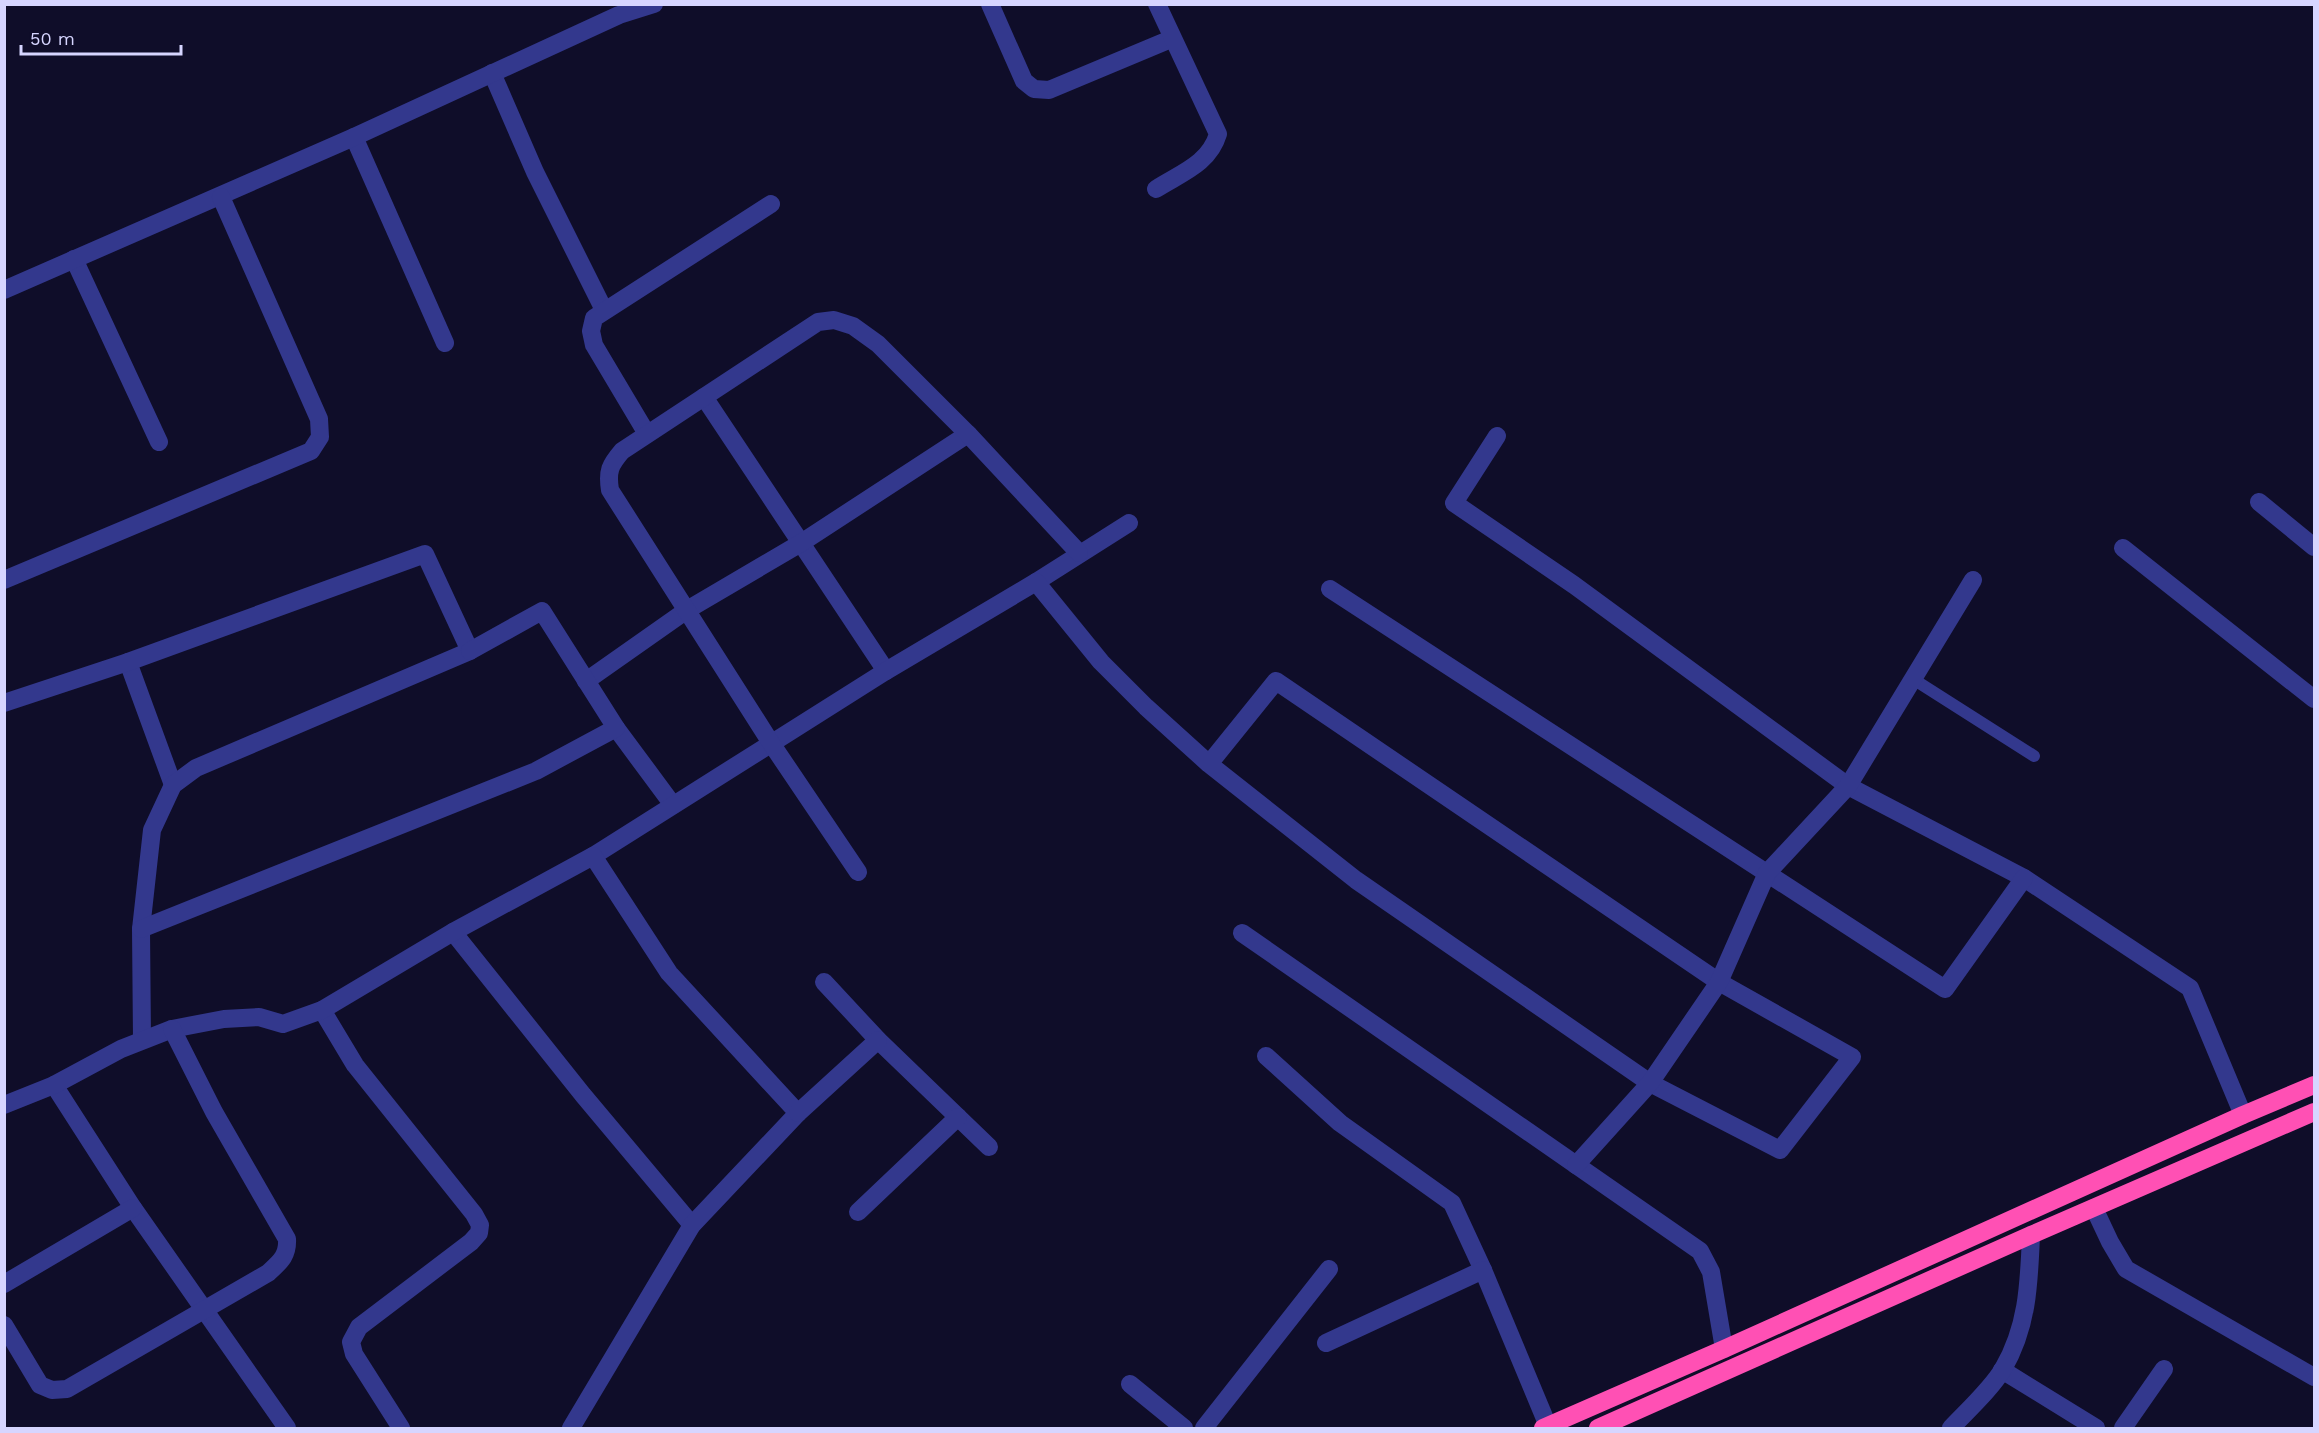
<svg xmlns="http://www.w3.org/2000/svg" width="2319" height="1433" viewBox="0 0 2319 1433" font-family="'Work Sans',sans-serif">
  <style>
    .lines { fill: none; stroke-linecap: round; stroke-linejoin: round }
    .lane { stroke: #33388d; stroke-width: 12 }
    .street { stroke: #33388d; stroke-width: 18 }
    .highway { stroke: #ff50b4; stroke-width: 18 }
  </style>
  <rect width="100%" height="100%" fill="#0f0d29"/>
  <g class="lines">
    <polyline class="lane" points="1913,679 2034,756"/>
    <g class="street">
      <polyline points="990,4 1024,81 1034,89 1049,90 1171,39"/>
      <polyline points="492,73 535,172 604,310"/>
      <polyline points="354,137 445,343"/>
      <path d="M1156,189C1181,173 1209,164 1218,134L1157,4"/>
      <polyline points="74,259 159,442"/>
      <polyline points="4,290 354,137 619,15 654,4"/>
      <polyline points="704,397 886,671"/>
      <polyline points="647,434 594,345 591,331 594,318 771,204"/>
      <polyline points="1497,436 1454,503 1574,585 1848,786 2024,878 2190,988 2243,1115"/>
      <polyline points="2259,502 2314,547"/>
      <polyline points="2123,548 2314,699"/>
      <polyline points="4,580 311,451 320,437 319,419 221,197"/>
      <polyline points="1036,582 1129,523"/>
      <polyline points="1330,589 1945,989 2024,878"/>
      <polyline points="128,662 173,785"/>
      <polyline points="586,681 687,610 801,543 968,434"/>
      <polyline points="4,703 128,662 425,554 470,651 196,768 173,785 152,830 141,929 142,1040"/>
      <polyline points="616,728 673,805"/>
      <polyline points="593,856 886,671 1036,582 1101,662 1146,707 1209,764 1356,880 1650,1083 1780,1150 1852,1057 1719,982 1276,681 1209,764"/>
      <path d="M858,872L771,743L610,490C607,471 610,465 622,451L818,322L834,320L853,326L878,344L968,434L1079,553"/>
      <polyline points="141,929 536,771 616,728 542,611 470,651"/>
      <polyline points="453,932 583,1095 692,1225"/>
      <polyline points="1242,933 1700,1251 1711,1272 1724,1349"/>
      <polyline points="824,982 878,1040 989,1147"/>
      <polyline points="322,1010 355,1065 474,1214 480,1225 479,1233 471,1242 359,1327 351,1342 354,1354 401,1428"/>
      <polyline points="1266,1056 1340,1123 1452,1203 1483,1270"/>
      <polyline points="54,1085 133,1208 287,1428"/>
      <polyline points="4,1105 54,1085 121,1049 172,1029 224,1019 259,1017 283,1024 322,1010 453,932 593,856 669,973 798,1113 692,1225 571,1428"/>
      <polyline points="798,1113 878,1040"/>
      <polyline points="1576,1165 1650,1083 1719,982 1767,873 1848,786 1973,580"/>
      <polyline points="2094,1208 2110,1242 2126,1269 2314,1377"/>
      <polyline points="858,1212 958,1117"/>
      <polyline points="4,1284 133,1208"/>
      <path d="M4,1325L40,1385L52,1390L67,1389L268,1273C280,1262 288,1256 287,1239L214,1112L172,1029"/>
      <polyline points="1326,1343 1483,1270 1548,1426"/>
      <polyline points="2002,1370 2096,1428"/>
      <polyline points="1130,1384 1184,1428"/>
      <polyline points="1204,1428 1329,1269"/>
      <path d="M1951,1428C1967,1411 1992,1388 2003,1369C2028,1326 2029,1283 2031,1235"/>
      <polyline points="2123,1428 2164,1369"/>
    </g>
    <g class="highway">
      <polyline points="1543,1428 1724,1349 2243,1115 2314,1085"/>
      <polyline points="1598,1428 2031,1235 2314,1112"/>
    </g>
  </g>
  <rect width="2319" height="1433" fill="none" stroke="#d6d5ff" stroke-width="12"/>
  <path d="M21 45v9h160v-9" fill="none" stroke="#d6d5ff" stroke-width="3"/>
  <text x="30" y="45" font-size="18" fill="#d6d5ff" stroke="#0f0d29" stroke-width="4.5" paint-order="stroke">50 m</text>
</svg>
